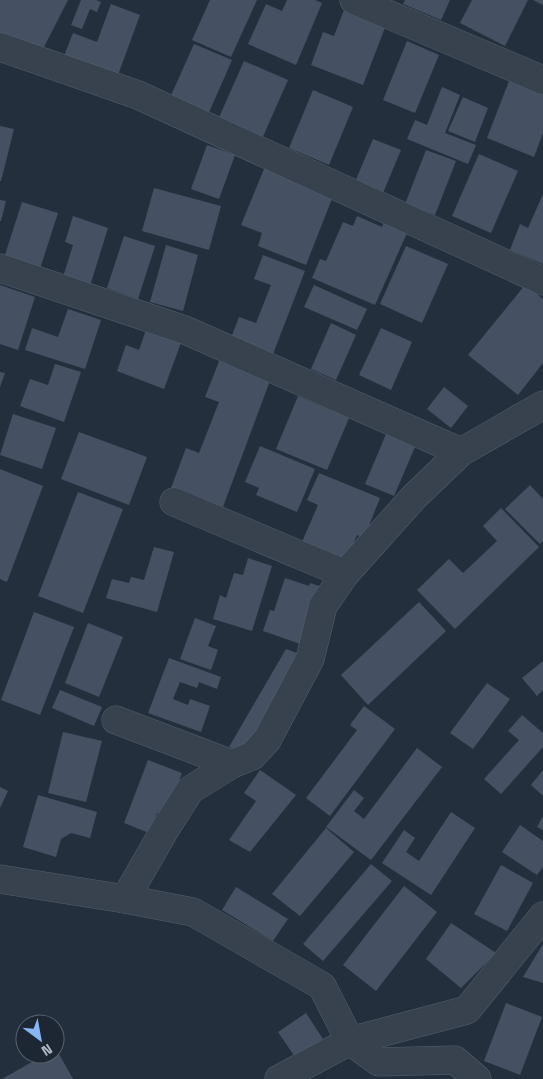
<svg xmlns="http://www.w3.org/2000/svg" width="543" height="1079" viewBox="0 0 543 1079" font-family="'Space Grotesk',sans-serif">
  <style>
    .building { fill: #455162 }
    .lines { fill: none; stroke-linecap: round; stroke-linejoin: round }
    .minor-casing { stroke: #565f6c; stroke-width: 29 }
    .minor { stroke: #38414e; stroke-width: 28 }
  </style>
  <rect width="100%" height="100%" fill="#242f3e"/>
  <g class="building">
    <polygon points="0,0 68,0 43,49 0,33"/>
    <polygon points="81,0 96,0 101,2 97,12 90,9 82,29 71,25"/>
    <polygon points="210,0 257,0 231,57 192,40"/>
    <polygon points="287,0 315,0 322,3 296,65 248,44 266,4 282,11"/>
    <polygon points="405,0 450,0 441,20 403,4"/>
    <polygon points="472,0 528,0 505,46 460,23"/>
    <polygon points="533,0 543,0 543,5"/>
    <polygon points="111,4 140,15 118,75 64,56 73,33 97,42"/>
    <polygon points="344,10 386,25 363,85 311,65 323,32 334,36"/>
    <polygon points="407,41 439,55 415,113 383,100"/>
    <polygon points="194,44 232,60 207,117 169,100"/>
    <polygon points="244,61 288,80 261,141 217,122"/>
    <polygon points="509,81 543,94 543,133 534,157 487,138"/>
    <polygon points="442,87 460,95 445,133 476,145 468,164 407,139 415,120 427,125"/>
    <polygon points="313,90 353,107 329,165 289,148"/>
    <polygon points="463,97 488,108 475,142 448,131"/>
    <polygon points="0,126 14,129 1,181 0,181"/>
    <polygon points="373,139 401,150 383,193 355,182"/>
    <polygon points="207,145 235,155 219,199 191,189"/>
    <polygon points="426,150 456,161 435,215 405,204"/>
    <polygon points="479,154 518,171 491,233 452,216"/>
    <polygon points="266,164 335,191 306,265 258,246 262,233 241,225"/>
    <polygon points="154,188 221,206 209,250 142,231"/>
    <polygon points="543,194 543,264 510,250 520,224 528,228"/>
    <polygon points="0,200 6,201 1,221 0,221"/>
    <polygon points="22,202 58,213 39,272 3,261"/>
    <polygon points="73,216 108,228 90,286 63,277 73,245 65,242"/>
    <polygon points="357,216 382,227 384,222 407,233 375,305 312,278 320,259 326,261 343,222 353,226"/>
    <polygon points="124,236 155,246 138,299 107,288"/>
    <polygon points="166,245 198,255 183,311 150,302"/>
    <polygon points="406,246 448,264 422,323 380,304"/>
    <polygon points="263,255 305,271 273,354 231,338 239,317 256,323 271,285 254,279"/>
    <polygon points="0,285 35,297 18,350 0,344"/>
    <polygon points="314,285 367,309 357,330 304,307"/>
    <polygon points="525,285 543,299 543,363 518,395 468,355"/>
    <polygon points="68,309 101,320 85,369 25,350 32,328 58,337"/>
    <polygon points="331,323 356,335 336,380 311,369"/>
    <polygon points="147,327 182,340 164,389 117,371 126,345 139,350"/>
    <polygon points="381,328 412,342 391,390 359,375"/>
    <polygon points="220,359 271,378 223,507 171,488 186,448 199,453 219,402 205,397"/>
    <polygon points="55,364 81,372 64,422 20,406 30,379 48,385"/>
    <polygon points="0,372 5,373 0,387"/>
    <polygon points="444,387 468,406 451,428 427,409"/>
    <polygon points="298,396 349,418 327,470 276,449"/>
    <polygon points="13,414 56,428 42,469 0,455"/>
    <polygon points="389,427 418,440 394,496 365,484"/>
    <polygon points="79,432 147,457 129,505 61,479"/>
    <polygon points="260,446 315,469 297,512 256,495 259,488 245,482"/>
    <polygon points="0,469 43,486 7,582 0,579"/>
    <polygon points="319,473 380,498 364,538 357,535 346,561 302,542 318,505 307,500"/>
    <polygon points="530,485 543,499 543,541 540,544 505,509"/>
    <polygon points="78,492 123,509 83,613 38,596"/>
    <polygon points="501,508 539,547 455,629 417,590 449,559 463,573 497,541 483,526"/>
    <polygon points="154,547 174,552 157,612 106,598 112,579 129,583 131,577 144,580"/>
    <polygon points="248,558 272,566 252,631 213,619 220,595 226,598 234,573 243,575"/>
    <polygon points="285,578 309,586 310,583 325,588 306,646 263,631 270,610 274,611"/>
    <polygon points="419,602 446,631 368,705 341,675"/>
    <polygon points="34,612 74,627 40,715 1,700"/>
    <polygon points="195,618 216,626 208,646 218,650 211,670 180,659"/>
    <polygon points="88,623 123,637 99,697 65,683"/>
    <polygon points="286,649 308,657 249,752 229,747"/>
    <polygon points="169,658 221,677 217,689 199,682 197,688 180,682 173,699 188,705 190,699 210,706 201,732 148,713"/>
    <polygon points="543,661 543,690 537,696 522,678"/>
    <polygon points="487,683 510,699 473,749 450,733"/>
    <polygon points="60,690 102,707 94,726 52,708"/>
    <polygon points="364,706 395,729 330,816 306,798 357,730 350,725"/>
    <polygon points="522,715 543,733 543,747 501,794 484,779 519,740 508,731"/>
    <polygon points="63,732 102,741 86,802 48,793"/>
    <polygon points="417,748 442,767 371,860 326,827 354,790 364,798 354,811 364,819"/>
    <polygon points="148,760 182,773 166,816 157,813 149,833 124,823"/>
    <polygon points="260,770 296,795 250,852 229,840 256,801 244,793"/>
    <polygon points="543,770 543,796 531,785"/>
    <polygon points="0,787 8,791 0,808"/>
    <polygon points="38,795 97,812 90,838 71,833 61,839 56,857 23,847"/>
    <polygon points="451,812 475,828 431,895 382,863 404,830 415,838 406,852 419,861"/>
    <polygon points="543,816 543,830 537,827"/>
    <polygon points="520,825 543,841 543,867 537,875 502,852"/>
    <polygon points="326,828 354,852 300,916 272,894"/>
    <polygon points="371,864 392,881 323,961 303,944"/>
    <polygon points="501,865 533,883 507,931 474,914"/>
    <polygon points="404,886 437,912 376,991 343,965"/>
    <polygon points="236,887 288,919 273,941 222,910"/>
    <polygon points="451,923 496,953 461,988 426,959"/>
    <polygon points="543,944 543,983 523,977"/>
    <polygon points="506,1003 542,1017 520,1075 484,1061"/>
    <polygon points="306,1013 323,1039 295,1057 278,1032"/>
    <polygon points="55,1047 73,1079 2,1079 46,1054 55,1054"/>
  </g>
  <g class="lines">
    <defs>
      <g id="minor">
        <polyline points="354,0 543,80"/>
        <polyline points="0,47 138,95 543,281"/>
        <polyline points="0,268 185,330 461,452"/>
        <polyline points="174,502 345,574"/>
        <polyline points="116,720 232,764"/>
        <polyline points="0,879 125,899 193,912 322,986 350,1041 379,1062 455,1060 477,1079"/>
        <polyline points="125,899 164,831 190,790 232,764 252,756 267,740 310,659 323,606 345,574 415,496 461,452 543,405"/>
        <polyline points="279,1079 350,1041 467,1010 543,916"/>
      </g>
    </defs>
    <use href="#minor" class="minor-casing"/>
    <use href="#minor" class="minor"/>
  </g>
  <g transform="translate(40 1039) rotate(148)"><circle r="24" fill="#1d2633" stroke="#59626f"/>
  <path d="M0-4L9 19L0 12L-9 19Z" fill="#8ab4f8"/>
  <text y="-8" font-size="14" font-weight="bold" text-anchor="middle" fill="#b4bcc9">N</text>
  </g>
</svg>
